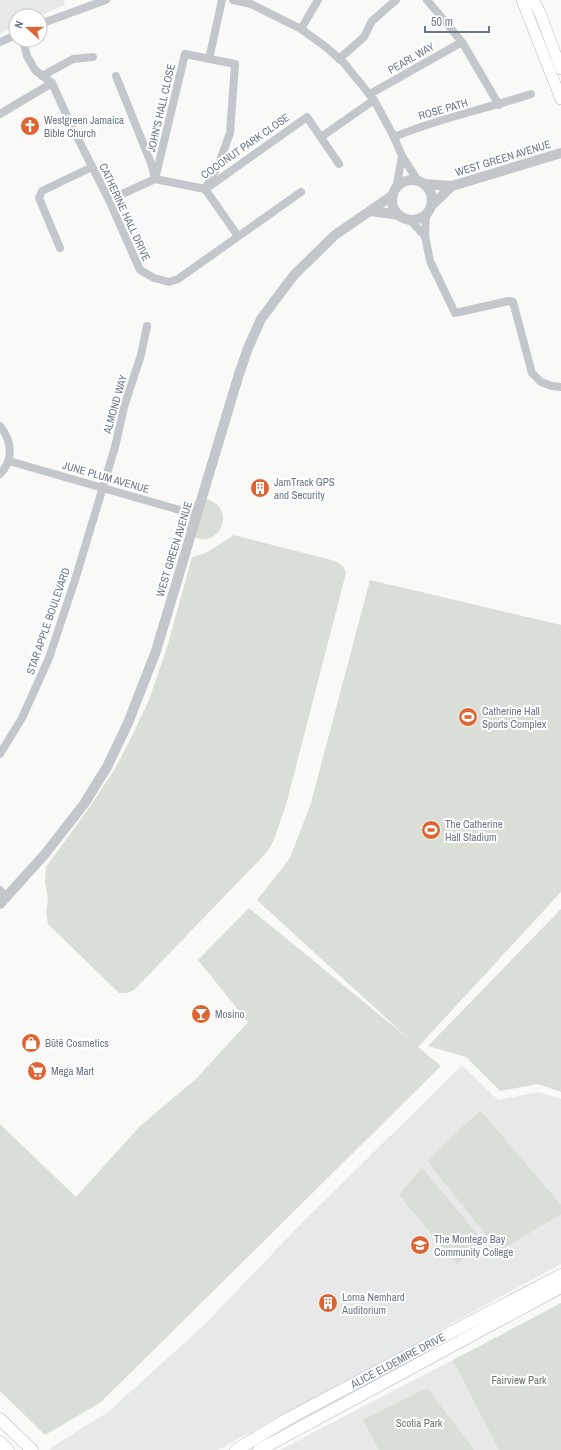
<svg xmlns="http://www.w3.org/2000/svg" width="561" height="1450" viewBox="0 0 561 1450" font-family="'Archivo Narrow',sans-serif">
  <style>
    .built { fill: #e7e8e8 }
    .green { fill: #d9ded6 }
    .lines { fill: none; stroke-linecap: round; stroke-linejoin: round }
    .secondary-casing { stroke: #b5babf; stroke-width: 12 }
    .primary-casing { stroke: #b6babe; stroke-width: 13 }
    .minor { stroke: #c3c6ca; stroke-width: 8 }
    .tertiary { stroke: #c3c6ca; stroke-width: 10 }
    .secondary { stroke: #fff; stroke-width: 11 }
    .primary { stroke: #fff; stroke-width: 12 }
    .labels { text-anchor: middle; stroke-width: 4; stroke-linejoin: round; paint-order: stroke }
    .street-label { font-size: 11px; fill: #6a7887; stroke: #fff }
    .poi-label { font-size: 11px; fill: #6a7887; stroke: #fff; text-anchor: start }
    .park-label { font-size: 11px; fill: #667964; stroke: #fff }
  </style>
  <rect width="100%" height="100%" fill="#f9f9f7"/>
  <g class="built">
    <polygon points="0,0 64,0 65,5 38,16 16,16 16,26 0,34"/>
    <polygon points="462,1065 498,1100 539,1092 561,1099 561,1264 218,1450 52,1450 50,1448 108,1412 202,1327 298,1227"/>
    <polygon points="561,1304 561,1450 280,1450 418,1378"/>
  </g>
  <g class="green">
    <circle cx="203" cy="519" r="20"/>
    <polygon points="234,535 335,561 344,567 346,573 286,805 273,842 267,852 134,990 127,993 119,993 48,924 46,912 48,899 45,882 46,867 89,808 115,769 131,738 149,700 168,644 192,557 206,553"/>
    <polygon points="370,580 561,625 561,892 418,1047 441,1066 100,1403 45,1435 0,1391 0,1124 76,1197 140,1126 196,1079 248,1022 198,960 249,908 409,1039 257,900 290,858 311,803"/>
    <polygon points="561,909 561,1092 538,1084 500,1091 466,1057 428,1046"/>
    <polygon points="481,1111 561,1205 561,1214 499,1251 427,1161 461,1128"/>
    <polygon points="422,1168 484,1242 457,1264 399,1195"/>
    <polygon points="561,1303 561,1450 499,1450 453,1360"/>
    <polygon points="427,1388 474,1450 379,1450 363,1420"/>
  </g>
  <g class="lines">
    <defs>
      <g id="secondary">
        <polyline points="522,0 561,99"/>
        <polyline points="533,0 540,13 561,69"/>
      </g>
      <g id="primary">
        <polyline points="0,1419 32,1450"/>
        <polyline points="0,1442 8,1450"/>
        <path id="s1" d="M236,1450L284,1421L423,1347L561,1275"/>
        <polyline points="259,1450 561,1287"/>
      </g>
    </defs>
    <use href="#secondary" class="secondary-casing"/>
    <use href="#primary" class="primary-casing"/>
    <g class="minor">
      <polyline points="233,0 251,4 301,29 326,47 344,63 374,100 394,137 402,156 418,181"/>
      <polyline points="427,0 462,42 499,105"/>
      <polyline points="40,24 106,0"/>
      <polyline points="301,29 318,0"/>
      <polyline points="23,40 27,56 35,70 52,83 72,127 109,200 140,270 154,278 169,282 178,279 301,192"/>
      <polyline points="0,42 16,35"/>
      <polyline points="209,59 222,0"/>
      <polyline points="339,59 364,37 372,21 396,0"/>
      <polyline points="42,76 73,59 93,57"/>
      <polyline points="116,76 151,163 155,178"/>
      <polyline points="370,94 462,42"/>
      <polyline points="0,114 52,83"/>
      <polyline points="321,137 374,100"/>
      <path d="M394,137C439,118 486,109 531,94"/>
      <polyline points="155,179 185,54 235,64 230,133 218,166 205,189"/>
      <polyline points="207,188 307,117 339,164"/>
      <polyline points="396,189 402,156"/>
      <polyline points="109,200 155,179 205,189 238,236"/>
      <polyline points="426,214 425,236 430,261 455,313 509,301 513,302 532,373 541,382 552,386 561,387"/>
      <polyline points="410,220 425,236"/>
      <polyline points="60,248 39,198 42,191 92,167"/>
      <path d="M0,426C12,441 14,460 0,474"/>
      <polyline points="9,461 197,515"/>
      <polyline points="0,754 22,718 49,658 75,580 115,447 124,407 141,355 147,326"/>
      <polyline points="0,890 7,897"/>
    </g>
    <g class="tertiary">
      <circle cx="412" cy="200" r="20"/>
      <polyline points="424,184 452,186 561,153"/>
      <polyline points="431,206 452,186"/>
      <polyline points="371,211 399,215"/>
      <polyline points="0,904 45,854 84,804 107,767 128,723 156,651 239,374 248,348 261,319 294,275 335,235 393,195"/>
    </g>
    <use href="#secondary" class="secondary"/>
    <use href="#primary" class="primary"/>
  </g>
  <defs>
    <symbol id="church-disc" viewBox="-11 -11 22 22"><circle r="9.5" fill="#dd6533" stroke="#fff"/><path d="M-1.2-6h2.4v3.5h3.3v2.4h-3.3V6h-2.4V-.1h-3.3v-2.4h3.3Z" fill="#fff"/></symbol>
    <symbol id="building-disc" viewBox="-11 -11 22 22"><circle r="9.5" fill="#dd6533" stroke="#fff"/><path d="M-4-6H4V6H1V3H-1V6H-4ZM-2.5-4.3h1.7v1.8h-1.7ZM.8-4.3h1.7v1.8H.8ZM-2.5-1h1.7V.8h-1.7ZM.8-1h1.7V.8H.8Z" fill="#fff"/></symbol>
    <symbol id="stadium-disc" viewBox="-11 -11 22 22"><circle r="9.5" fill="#dd6533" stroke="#fff"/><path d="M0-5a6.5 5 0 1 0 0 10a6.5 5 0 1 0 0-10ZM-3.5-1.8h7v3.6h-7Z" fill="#fff"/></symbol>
    <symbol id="bar-disc" viewBox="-11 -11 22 22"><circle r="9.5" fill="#dd6533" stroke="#fff"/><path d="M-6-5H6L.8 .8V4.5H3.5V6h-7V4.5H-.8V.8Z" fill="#fff"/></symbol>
    <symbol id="shop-disc" viewBox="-11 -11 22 22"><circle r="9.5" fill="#dd6533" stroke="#fff"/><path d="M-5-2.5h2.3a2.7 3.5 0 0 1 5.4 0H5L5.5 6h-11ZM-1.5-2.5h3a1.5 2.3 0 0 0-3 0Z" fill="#fff"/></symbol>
    <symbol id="supermarket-disc" viewBox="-11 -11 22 22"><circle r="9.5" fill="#dd6533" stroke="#fff"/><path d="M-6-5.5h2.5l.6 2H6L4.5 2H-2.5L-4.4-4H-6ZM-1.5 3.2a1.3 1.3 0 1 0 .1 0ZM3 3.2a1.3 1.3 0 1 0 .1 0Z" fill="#fff"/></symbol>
    <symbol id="university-disc" viewBox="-11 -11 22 22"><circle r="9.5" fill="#dd6533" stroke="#fff"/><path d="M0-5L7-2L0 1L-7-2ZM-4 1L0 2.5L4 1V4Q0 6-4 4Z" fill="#fff"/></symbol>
  </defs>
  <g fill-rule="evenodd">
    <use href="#church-disc" x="19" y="115" width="22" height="22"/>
    <use href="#building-disc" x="249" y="477" width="22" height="22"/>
    <use href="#stadium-disc" x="457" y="706" width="22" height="22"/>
    <use href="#stadium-disc" x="420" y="819" width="22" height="22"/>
    <use href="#bar-disc" x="190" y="1003" width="22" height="22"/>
    <use href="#shop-disc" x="20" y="1032" width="22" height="22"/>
    <use href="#supermarket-disc" x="26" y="1060" width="22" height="22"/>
    <use href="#university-disc" x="409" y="1234" width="22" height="22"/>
    <use href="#building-disc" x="317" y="1292" width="22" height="22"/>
  </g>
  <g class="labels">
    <g class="street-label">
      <text transform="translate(411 58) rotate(-30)" y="4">PEARL WAY</text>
      <text transform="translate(161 108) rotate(-77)" y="4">JOHN'S HALL CLOSE</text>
      <text transform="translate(443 109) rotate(-16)" y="4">ROSE PATH</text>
      <text transform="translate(245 146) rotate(-35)" y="4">COCONUT PARK CLOSE</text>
      <text transform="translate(503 158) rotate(-17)" y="4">WEST GREEN AVENUE</text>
      <text transform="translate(125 212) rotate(65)" y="4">CATHERINE HALL DRIVE</text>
      <text transform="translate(115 404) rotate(-74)" y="4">ALMOND WAY</text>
      <text transform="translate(106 477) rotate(16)" y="4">JUNE PLUM AVENUE</text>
      <text transform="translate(174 549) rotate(-73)" y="4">WEST GREEN AVENUE</text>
      <text transform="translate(48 621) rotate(-71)" y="4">STAR APPLE BOULEVARD</text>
      <text dy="4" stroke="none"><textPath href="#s1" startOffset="185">ALICE ELDEMIRE DRIVE</textPath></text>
    </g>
    <g class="poi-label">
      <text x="44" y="124">Westgreen Jamaica<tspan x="44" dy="13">Bible Church</tspan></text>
      <text x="274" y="486">JamTrack GPS<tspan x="274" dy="13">and Security</tspan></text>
      <text x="482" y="715">Catherine Hall<tspan x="482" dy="13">Sports Complex</tspan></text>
      <text x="445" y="828">The Catherine<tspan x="445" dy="13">Hall Stadium</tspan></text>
      <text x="215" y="1018">Mosino</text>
      <text x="45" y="1047">Būtē Cosmetics</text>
      <text x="51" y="1075">Mega Mart</text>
      <text x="434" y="1243">The Montego Bay<tspan x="434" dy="13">Community College</tspan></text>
      <text x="342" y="1301">Lorna Nemhard<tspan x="342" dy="13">Auditorium</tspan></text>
    </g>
    <g class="park-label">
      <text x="519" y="1384">Fairview Park</text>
      <text x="419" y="1427">Scotia Park</text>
    </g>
  </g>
  <g transform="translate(28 28) rotate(291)"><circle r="19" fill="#ffffff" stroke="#c3c9cf"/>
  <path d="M0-3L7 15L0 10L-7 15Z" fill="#dd6533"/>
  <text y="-6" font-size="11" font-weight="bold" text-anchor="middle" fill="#6a7887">N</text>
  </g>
  <path d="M425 26v6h64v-6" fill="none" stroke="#6a7887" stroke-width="2"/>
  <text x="431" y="26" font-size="12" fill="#6a7887" stroke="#ffffff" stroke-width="3" paint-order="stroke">50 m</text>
</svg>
